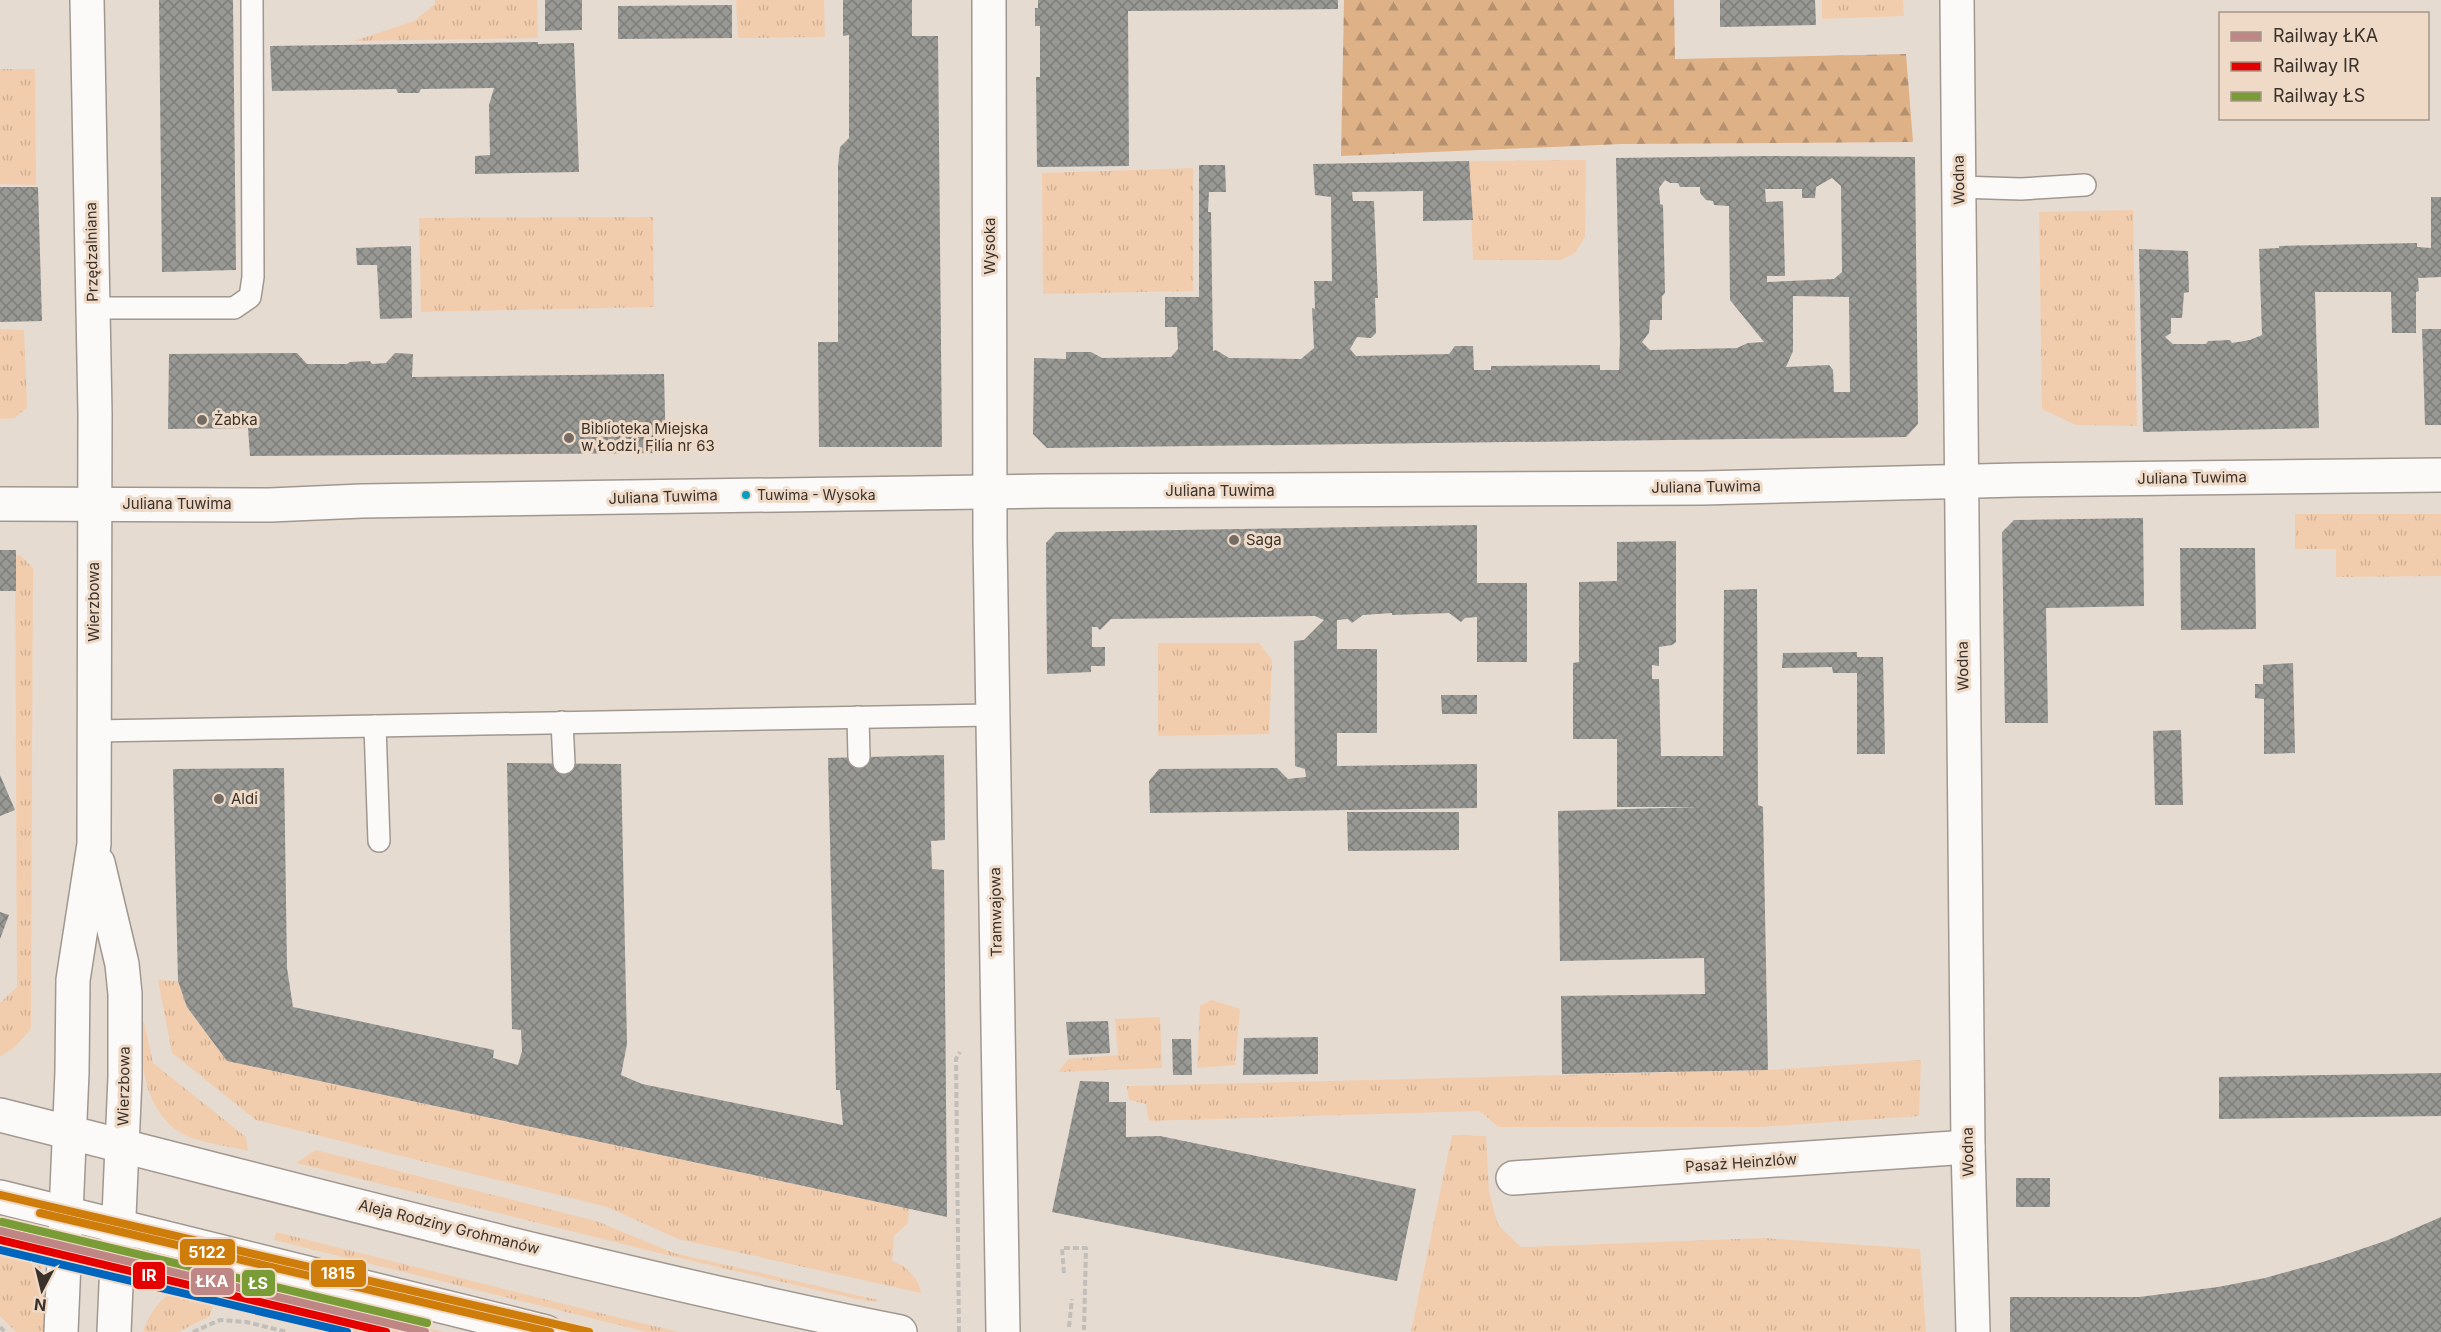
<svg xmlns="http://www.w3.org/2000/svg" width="2441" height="1332" viewBox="0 0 2441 1332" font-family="Inter,sans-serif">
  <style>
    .grass { fill: url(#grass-tufts) }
    .forest { fill: url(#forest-firs) }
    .building { fill: url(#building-cross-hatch); fill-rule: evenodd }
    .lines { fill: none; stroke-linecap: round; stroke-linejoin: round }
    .service-casing { stroke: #a09790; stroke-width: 24 }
    .minor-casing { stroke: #a09790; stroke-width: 36 }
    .tertiary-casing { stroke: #a09790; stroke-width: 36 }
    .secondary-casing { stroke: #a09790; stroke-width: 36 }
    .path { stroke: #c2beba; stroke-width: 4; stroke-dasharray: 6 3; stroke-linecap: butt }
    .service { stroke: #fbfaf8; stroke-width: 21 }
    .minor { stroke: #fbfaf8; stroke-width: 33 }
    .tertiary { stroke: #fbfaf8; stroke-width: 33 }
    .secondary { stroke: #fbfaf8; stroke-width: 33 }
    .rail-1-casing { stroke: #efdac8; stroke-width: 12 }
    .rail-2-casing { stroke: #efdac8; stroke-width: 12 }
    .rail-3-casing { stroke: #efdac8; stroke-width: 12 }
    .rail-4-casing { stroke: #efdac8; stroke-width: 12 }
    .rail-5-casing { stroke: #efdac8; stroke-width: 12 }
    .rail-6-casing { stroke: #efdac8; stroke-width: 12 }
    .rail-1 { stroke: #bf8686; stroke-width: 8 }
    .rail-2 { stroke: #e50000; stroke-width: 8 }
    .rail-3 { stroke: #7a9c37; stroke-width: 8 }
    .rail-4 { stroke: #0065bd; stroke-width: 8 }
    .rail-5 { stroke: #ce7c0a; stroke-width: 8 }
    .rail-6 { stroke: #ce7c0a; stroke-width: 8 }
    .poi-dot { fill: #766c64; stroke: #efdac8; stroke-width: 2 }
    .bus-dot { fill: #069dbe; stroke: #efdac8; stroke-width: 2 }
    .labels { text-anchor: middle; stroke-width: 6; stroke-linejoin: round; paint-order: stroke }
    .bus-label { font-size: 14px; fill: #39312a; stroke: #efdac8; text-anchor: start }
    .street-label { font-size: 15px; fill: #39312a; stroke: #efdac8 }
    .poi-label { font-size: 15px; fill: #39312a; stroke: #efdac8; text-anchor: start }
    .line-badge { stroke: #efdac8; stroke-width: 2 }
    .badge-label { font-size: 16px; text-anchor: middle; font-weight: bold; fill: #fff }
  </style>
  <defs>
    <pattern id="grass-tufts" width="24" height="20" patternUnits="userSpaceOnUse" patternTransform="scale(1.5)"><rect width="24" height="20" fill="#f2cdad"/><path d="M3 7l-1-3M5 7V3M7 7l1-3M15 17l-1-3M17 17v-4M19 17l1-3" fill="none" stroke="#d0b095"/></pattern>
    <pattern id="forest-firs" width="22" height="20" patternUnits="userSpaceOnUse" patternTransform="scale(1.5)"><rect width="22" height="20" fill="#deb187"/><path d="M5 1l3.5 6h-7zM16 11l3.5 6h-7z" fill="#b5916f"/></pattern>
    <pattern id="building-cross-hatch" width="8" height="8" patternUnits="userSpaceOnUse" patternTransform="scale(1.5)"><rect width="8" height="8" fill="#989895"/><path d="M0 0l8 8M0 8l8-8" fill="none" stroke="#7d7d7a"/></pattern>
  </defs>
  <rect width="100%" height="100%" fill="#e6dbd1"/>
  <g class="grass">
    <polygon points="435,0 537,0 538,38 354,41 414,21 435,4"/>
    <polygon points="736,0 824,0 825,37 738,38"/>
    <polygon points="1822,0 1903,0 1904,16 1822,19"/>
    <polygon points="0,69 35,69 36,185 0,184"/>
    <polygon points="1586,160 1585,237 1575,253 1561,260 1473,260 1469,161"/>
    <polygon points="1193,168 1193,291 1043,294 1042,173"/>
    <polygon points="2133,210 2137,426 2076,425 2042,409 2039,212"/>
    <polygon points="653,217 654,307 421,312 419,218"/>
    <polygon points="0,329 24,330 27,407 15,418 0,419"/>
    <polygon points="2295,514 2441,514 2441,576 2336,577 2336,549 2295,549"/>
    <polygon points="15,555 20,555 33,568 31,1029 16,1046 0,1057 0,1003 17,987"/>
    <polygon points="1158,643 1259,643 1272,660 1269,734 1158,736"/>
    <path d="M158,980L178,981L187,1007L227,1061L909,1209L908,1223L894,1236L892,1261C905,1264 920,1280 921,1293L678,1239L607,1207L256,1120L172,1053Z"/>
    <polygon points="1211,1000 1240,1009 1235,1065 1197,1068 1200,1006"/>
    <polygon points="1160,1017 1162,1068 1058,1072 1068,1059 1118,1055 1115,1019"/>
    <path d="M144,1022L153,1063L246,1137L248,1151C229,1146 207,1144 189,1137C144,1117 141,1064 139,1023Z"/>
    <polygon points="1921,1060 1919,1116 1759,1127 1498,1127 1480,1111 1149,1121 1146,1104 1129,1100 1127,1086 1768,1070"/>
    <polygon points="1452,1135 1486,1136 1489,1192 1498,1225 1521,1247 1763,1238 1920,1249 1926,1332 1411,1332"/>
    <polygon points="316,1150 596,1221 674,1253 878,1300 877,1302 856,1299 671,1256 296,1163"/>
    <path d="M0,1223C50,1234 46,1293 46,1332H16L0,1316Z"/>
    <polygon points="276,1232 632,1321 680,1332 647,1332 274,1240"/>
    <path d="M205,1279H219L210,1316L178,1332H143C152,1302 175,1284 205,1279Z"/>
    <polygon points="263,1287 444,1332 321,1332 255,1315"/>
  </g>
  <polygon class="forest" points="1344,0 1674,0 1675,59 1906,54 1913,142 1622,144 1341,156"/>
  <g class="building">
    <polygon points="159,0 233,0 236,270 162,272"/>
    <polygon points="545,0 582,0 582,30 545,31"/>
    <polygon points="843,0 912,0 912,36 938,36 942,447 819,447 818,342 838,342 838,166 840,147 849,138 849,35 843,36"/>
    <polygon points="1038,0 1338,0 1338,9 1128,11 1129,166 1037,167 1036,77 1040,77 1040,26 1035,26 1035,8 1038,8"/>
    <polygon points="1720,0 1815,0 1816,25 1720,27"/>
    <polygon points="732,5 732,38 618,39 618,6"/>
    <polygon points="538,42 538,44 574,43 579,172 475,174 475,156 490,155 489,105 494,88 421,89 419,93 398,93 396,89 272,91 270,46"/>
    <path d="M1763,156L1915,157L1918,424L1906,437L1047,448L1033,434L1034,358L1066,359V352H1091L1102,358L1171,357L1178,349L1177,327H1165V297H1199V165H1225L1226,192H1209L1208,212H1211L1213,351L1216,350L1229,358L1301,359L1314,348L1312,308L1315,309L1314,281H1332L1331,197L1315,195L1313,164L1469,161L1473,220L1423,221V191L1352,192L1353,201H1374L1378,298H1375L1376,333L1371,338L1357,337L1350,349L1356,356L1449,354L1455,346H1473L1474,370H1491V366L1600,365V370H1619L1620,343L1616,158ZM1832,178L1841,186L1842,272L1834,279L1767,282V276H1785L1783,201L1766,202L1765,189H1802V198H1815L1816,187ZM1665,180L1670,183H1678L1680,187H1700V193L1706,200L1713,201L1714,205L1729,206L1730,300L1764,342L1748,343L1737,348L1650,350L1642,342L1649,333L1650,320H1662V296L1665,293L1663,205L1660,204L1659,188ZM1793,296L1849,297L1850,392H1834L1833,370L1829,365L1786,367L1793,351Z"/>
    <polygon points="0,187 38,187 42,321 0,322"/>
    <polygon points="2431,197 2441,197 2441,277 2418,278 2419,291 2416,292 2416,333 2392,333 2391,292 2315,292 2319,428 2143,432 2139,249 2188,251 2189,292 2184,293 2182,318 2171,318 2171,333 2165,337 2173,344 2206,344 2208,341 2230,340 2232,343 2250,340 2262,335 2259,249 2279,248 2279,246 2417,243 2417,247 2431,248"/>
    <polygon points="411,246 412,318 380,319 377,265 357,265 356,248"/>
    <polygon points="2422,329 2441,329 2441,425 2425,425"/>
    <polygon points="297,353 307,364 347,364 350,362 370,361 372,364 386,363 395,353 413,354 412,377 664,374 666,453 250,456 248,428 168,429 169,354"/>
    <polygon points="2143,518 2144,606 2046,608 2048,723 2005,723 2002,532 2014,520"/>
    <polygon points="1477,525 1477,583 1527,583 1527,662 1477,662 1477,617 1465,618 1461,622 1449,613 1392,615 1392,613 1363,615 1352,623 1348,619 1337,620 1337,649 1377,649 1377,733 1337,733 1337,766 1477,764 1477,808 1150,813 1149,781 1159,769 1277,768 1288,779 1306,777 1305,769 1295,766 1294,641 1304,640 1324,620 1315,616 1111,619 1100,630 1097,627 1092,627 1092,647 1105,647 1105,666 1091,666 1091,672 1047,674 1046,543 1056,532"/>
    <polygon points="1676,541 1676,642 1672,645 1659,647 1659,666 1652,665 1652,679 1659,679 1661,756 1723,756 1724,590 1757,589 1758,805 1763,807 1768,1070 1562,1074 1561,996 1705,994 1704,958 1560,961 1558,811 1700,807 1617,807 1617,739 1573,739 1573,663 1579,662 1579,582 1617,581 1617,542"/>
    <polygon points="2180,548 2255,548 2256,629 2181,630"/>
    <rect x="0" y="550" width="16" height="41"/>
    <polygon points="1857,652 1857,657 1883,657 1885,754 1857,754 1857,673 1833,673 1832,667 1782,668 1783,653"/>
    <polygon points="2293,663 2295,753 2264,754 2264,699 2255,698 2255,684 2263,684 2263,665"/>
    <polygon points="1441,695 1477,695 1477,714 1442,714"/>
    <polygon points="2181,730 2183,805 2155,805 2153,731"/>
    <polygon points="944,755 945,840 931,841 932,869 944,870 947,1217 227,1061 187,1007 178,981 173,769 284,768 287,968 293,1007 494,1050 493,1058 518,1065 522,1051 521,1030 512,1029 507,763 621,764 627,1044 621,1075 642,1084 843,1125 840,1090 836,1090 828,758"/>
    <polygon points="0,775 15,810 0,816"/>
    <polygon points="1347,812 1459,812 1459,850 1348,851"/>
    <polygon points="0,912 9,915 0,939"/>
    <polygon points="1108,1021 1110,1053 1069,1055 1066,1022"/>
    <polygon points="1318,1037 1318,1074 1243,1075 1244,1038"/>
    <polygon points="1172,1039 1191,1039 1192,1075 1173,1075"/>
    <polygon points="2441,1073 2441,1116 2219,1119 2219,1077"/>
    <polygon points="1080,1081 1109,1082 1109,1102 1126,1102 1126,1137 1160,1136 1416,1189 1397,1281 1052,1212"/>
    <rect x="2016" y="1178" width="34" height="29"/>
    <polygon points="2441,1217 2441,1332 2010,1332 2010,1297 2139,1297 2218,1287 2265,1278 2326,1261 2388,1240"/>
  </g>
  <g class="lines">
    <defs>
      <g id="service">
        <polyline points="1959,187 2021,189 2085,185"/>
        <polyline points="93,308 234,308 250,297 253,277 252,0"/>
        <polyline points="858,717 859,757"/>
        <polyline points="562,722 564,763"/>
        <polyline points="375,726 379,841"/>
        <polyline points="95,731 992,715"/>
      </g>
      <g id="minor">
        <polyline points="1957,0 1968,1147 1973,1332"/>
        <polyline points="1513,1178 1968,1147"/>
      </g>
      <g id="tertiary">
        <polyline points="989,0 990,539 1003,1332"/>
        <polyline points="0,504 270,505 362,501 1045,491 1703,488 2017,480 2441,475"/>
        <polyline points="98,863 122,964 125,994 125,1077 114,1332"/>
        <polyline points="61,1332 72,1072 73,980 94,844 95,413 87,0"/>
      </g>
      <g id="secondary">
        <path d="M0,1115C299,1190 597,1271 900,1332"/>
        <polyline points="0,1197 546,1332"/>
      </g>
    </defs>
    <use href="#service" class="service-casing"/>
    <use href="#minor" class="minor-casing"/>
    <use href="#tertiary" class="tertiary-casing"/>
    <use href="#secondary" class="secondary-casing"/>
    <g class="path">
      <polyline points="1064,1273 1062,1248 1086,1248 1084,1330"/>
      <polyline points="0,1327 5,1332"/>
      <polyline points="1069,1327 1072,1299"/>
      <polyline points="193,1332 220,1320 246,1322 287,1332"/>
      <polyline points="959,1332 956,1059 960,1052"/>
    </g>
    <use href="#service" class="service"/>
    <use href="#minor" class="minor"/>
    <use href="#tertiary" class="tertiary"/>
    <use href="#secondary" class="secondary"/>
    <defs>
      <polyline id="rail-1" points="0,1231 425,1332"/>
      <polyline id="rail-2" points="0,1240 386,1332"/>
      <polyline id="rail-3" points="2,1222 427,1323"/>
      <polyline id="rail-4" points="0,1250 347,1332"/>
      <polyline id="rail-5" points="0,1195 589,1332"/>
      <polyline id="rail-6" points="40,1213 550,1332"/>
    </defs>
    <use href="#rail-1" class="rail-1-casing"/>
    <use href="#rail-2" class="rail-2-casing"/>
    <use href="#rail-3" class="rail-3-casing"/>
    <use href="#rail-4" class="rail-4-casing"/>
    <use href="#rail-5" class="rail-5-casing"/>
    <use href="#rail-6" class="rail-6-casing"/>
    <use href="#rail-1" class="rail-1"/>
    <use href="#rail-2" class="rail-2"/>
    <use href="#rail-3" class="rail-3"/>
    <use href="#rail-4" class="rail-4"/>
    <use href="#rail-5" class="rail-5"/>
    <use href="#rail-6" class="rail-6"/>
  </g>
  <g class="poi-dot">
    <circle cx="202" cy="420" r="6"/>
    <circle cx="569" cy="438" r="6"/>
    <circle cx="1234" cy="540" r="6"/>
    <circle cx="219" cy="799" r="6"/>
  </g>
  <circle class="bus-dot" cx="746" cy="495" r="5"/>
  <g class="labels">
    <g class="bus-label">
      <text x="757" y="500">Tuwima - Wysoka</text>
    </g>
    <g class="street-label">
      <text transform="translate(1959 180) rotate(-91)" y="5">Wodna</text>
      <text transform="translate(990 246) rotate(-90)" y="5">Wysoka</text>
      <text transform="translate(92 252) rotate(-91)" y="5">Przędzalniana</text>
      <text transform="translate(2192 478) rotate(-1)" y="5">Juliana Tuwima</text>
      <text transform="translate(1706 487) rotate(-1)" y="5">Juliana Tuwima</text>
      <text x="1220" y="496">Juliana Tuwima</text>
      <text transform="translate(663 497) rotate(-2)" y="5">Juliana Tuwima</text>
      <text x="177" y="509">Juliana Tuwima</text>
      <text transform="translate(94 602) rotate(-90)" y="5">Wierzbowa</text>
      <text transform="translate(1963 666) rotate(-91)" y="5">Wodna</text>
      <text transform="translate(996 912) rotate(-91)" y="5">Tramwajowa</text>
      <text transform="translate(124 1086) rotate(-89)" y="5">Wierzbowa</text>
      <text transform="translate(1968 1152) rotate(-91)" y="5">Wodna</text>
      <text transform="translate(1741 1163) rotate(-4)" y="5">Pasaż Heinzlów</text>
      <text transform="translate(449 1227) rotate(14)" y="5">Aleja Rodziny Grohmanów</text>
    </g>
    <g class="poi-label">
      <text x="214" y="425">Żabka</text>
      <text x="581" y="434">Biblioteka Miejska<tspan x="581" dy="17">w Łodzi, Filia nr 63</tspan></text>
      <text x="1246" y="545">Saga</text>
      <text x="231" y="804">Aldi</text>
    </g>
  </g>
  <g class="line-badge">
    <rect x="179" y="1238" width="57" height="28" rx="6" fill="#ce7c0a"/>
    <rect x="310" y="1259" width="57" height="29" rx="6" fill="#ce7c0a"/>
    <rect x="132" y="1261" width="34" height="29" rx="6" fill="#e50000"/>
    <rect x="190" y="1267" width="45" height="29" rx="6" fill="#bf8686"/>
    <rect x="241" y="1269" width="35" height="28" rx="6" fill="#7a9c37"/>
  </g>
  <g class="badge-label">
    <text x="207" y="1258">5122</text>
    <text x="338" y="1279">1815</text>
    <text x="149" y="1281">IR</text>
    <text x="212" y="1287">ŁKA</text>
    <text x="258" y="1289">ŁS</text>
  </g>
  <rect x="2219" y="12" width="210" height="108" fill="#efdac8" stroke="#a69689" stroke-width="1.5"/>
  <rect x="2231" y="32" width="30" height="9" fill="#bf8686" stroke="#a69689" stroke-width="1.5"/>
  <text x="2273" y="42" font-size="18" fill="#39312a">Railway ŁKA</text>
  <rect x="2231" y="62" width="30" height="9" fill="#e50000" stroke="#a69689" stroke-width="1.5"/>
  <text x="2273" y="72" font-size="18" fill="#39312a">Railway IR</text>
  <rect x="2231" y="92" width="30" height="9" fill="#7a9c37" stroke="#a69689" stroke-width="1.5"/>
  <text x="2273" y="102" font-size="18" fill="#39312a">Railway ŁS</text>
  <g transform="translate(42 1290) rotate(187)" stroke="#efdac8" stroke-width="4.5" paint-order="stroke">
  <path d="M0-4.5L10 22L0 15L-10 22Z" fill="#39312a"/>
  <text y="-9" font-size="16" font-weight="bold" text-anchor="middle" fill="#39312a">N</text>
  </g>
</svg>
